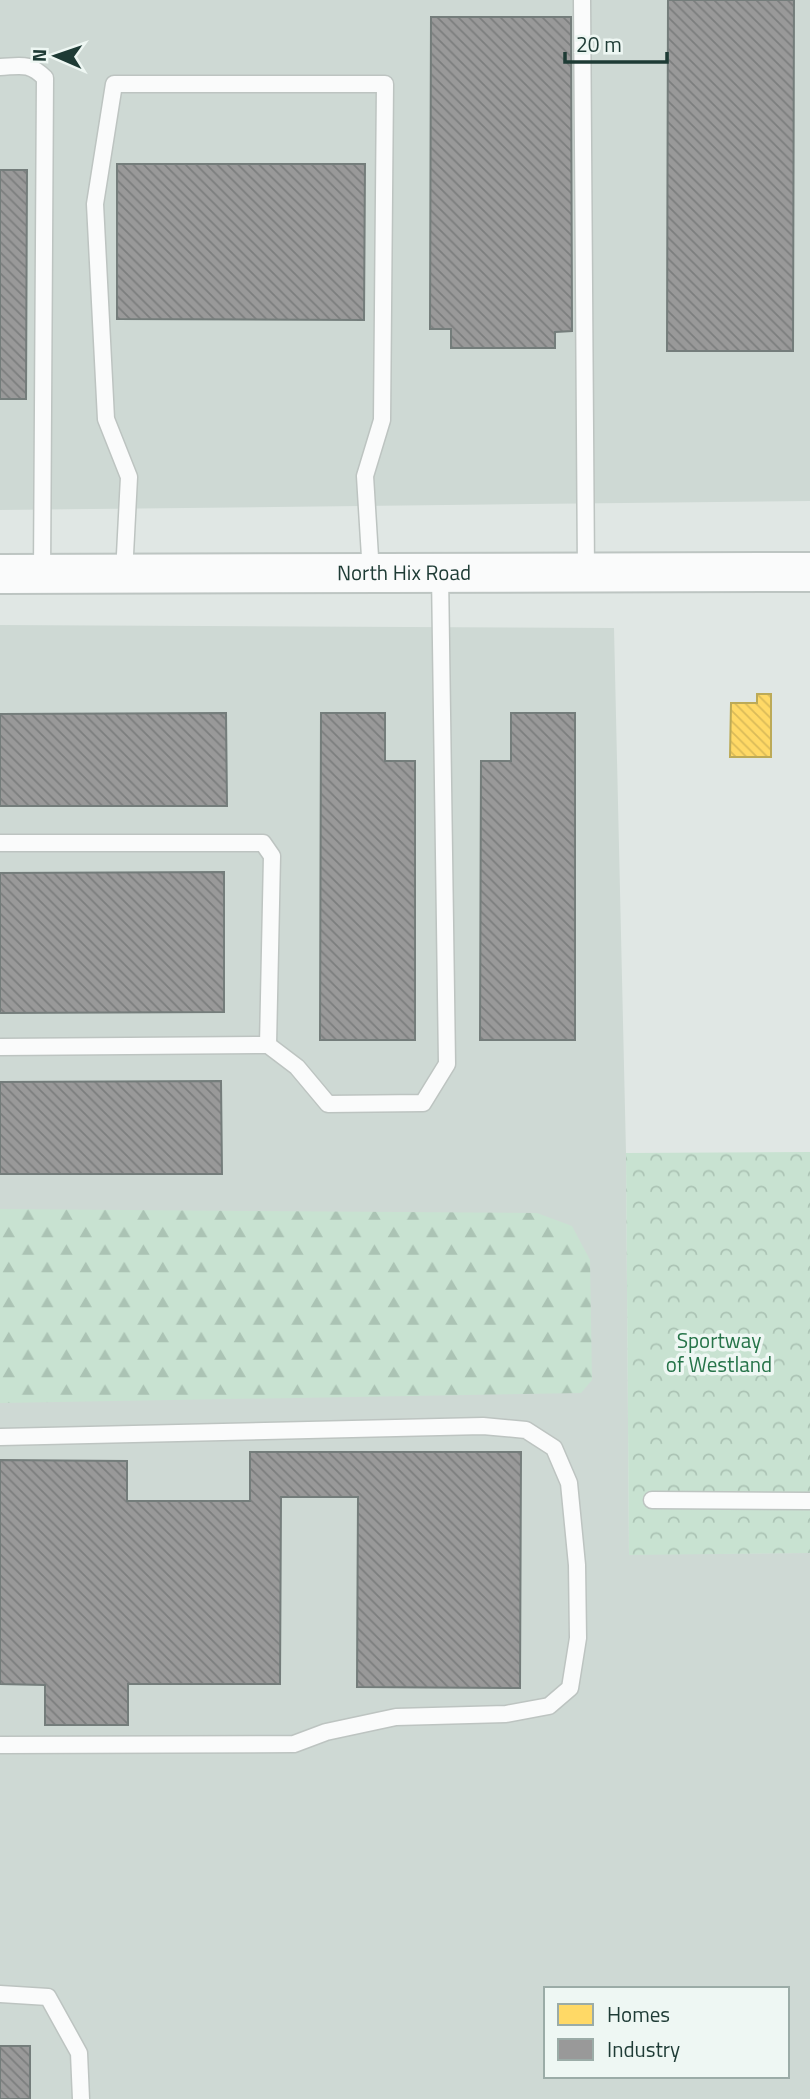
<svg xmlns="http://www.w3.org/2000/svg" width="810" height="2099" viewBox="0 0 810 2099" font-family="'Titillium Web',sans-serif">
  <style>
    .built { fill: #ced9d4; fill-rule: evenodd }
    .forest { fill: url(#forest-firs) }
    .park { fill: url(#park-crowns) }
    .homes { fill: url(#homes-back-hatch); stroke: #bcaa57; stroke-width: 2 }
    .industry { fill: url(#industry-back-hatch); stroke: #747d7b; stroke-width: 2 }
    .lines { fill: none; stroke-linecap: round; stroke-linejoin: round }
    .lane-casing { stroke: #bdc4c1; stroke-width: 19 }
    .secondary-casing { stroke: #bdc5c2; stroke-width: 42 }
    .lane { stroke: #fafbfb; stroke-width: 16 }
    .secondary { stroke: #fafbfb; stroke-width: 38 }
    .labels { text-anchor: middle; stroke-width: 7; stroke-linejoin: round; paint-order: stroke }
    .street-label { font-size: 21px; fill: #1e3b35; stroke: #eef7f3 }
    .park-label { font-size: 21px; fill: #267449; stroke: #eef7f3 }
  </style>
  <defs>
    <pattern id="forest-firs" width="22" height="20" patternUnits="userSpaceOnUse" patternTransform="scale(1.75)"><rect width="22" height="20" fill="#c8e2d1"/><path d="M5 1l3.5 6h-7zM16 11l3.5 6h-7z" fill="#abc3b4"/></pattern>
    <pattern id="park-crowns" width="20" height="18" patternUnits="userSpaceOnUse" patternTransform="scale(1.75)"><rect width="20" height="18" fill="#c8e2d1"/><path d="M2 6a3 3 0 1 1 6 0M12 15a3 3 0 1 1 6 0" fill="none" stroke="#abc3b4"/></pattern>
    <pattern id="homes-back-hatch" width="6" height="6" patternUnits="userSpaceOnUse" patternTransform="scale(1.75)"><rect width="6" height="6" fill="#ffd966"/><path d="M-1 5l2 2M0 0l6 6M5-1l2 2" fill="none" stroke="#dabb59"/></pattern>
    <pattern id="industry-back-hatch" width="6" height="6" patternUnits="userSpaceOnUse" patternTransform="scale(1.75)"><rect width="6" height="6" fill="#999"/><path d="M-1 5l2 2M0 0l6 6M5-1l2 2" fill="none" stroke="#7c7e7e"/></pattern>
  </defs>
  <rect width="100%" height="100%" fill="#e0e7e4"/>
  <g class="built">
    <polygon points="0,0 810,0 810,501 0,510"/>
    <path d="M0,625L614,628L626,1153L629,1554L810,1553V2099H0ZM546,1989H787V2076H546Z"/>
  </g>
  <polygon class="forest" points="0,1209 537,1213 572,1226 590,1260 592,1380 581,1393 0,1403"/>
  <polygon class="park" points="810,1152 810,1553 629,1555 626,1153"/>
  <polygon class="homes" points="757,694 771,694 771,757 730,757 731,703 757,703"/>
  <g class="industry">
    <polygon points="668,0 794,0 793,351 667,351"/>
    <polygon points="431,17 571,17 572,331 555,332 555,348 451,348 451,329 430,329"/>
    <polygon points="117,164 365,164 364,320 117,319"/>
    <polygon points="0,170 27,170 26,399 0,399"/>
    <polygon points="226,713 227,806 0,806 0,714"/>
    <polygon points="321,713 385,713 385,761 415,761 415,1040 320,1040"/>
    <polygon points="511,713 575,713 575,1040 480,1040 481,761 511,761"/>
    <polygon points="224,872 224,1012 0,1013 0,873"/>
    <polygon points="221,1081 222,1174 0,1174 0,1082"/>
    <polygon points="250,1452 521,1452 520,1688 357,1687 358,1497 281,1497 280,1684 128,1684 128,1725 45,1725 45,1685 0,1684 0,1460 127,1461 127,1501 250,1501"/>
    <rect x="0" y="2046" width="30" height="53"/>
  </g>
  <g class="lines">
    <defs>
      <g id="lane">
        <polyline points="582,0 586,573"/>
        <path d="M0,67C21,66 29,62 45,78L42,574"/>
        <polyline points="124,574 129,477 106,419 95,204 114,84 385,84 382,420 365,476 371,573"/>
        <polyline points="0,843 263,843 272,856 268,1045"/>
        <polyline points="0,1047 268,1045 297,1067 328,1104 423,1103 447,1064 440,573"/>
        <polyline points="0,1437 483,1426 526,1430 554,1448 569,1483 577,1565 578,1638 570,1688 549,1706 506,1714 396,1717 326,1732 294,1744 0,1745"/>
        <polyline points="652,1500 810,1501"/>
        <polyline points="0,1994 48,1997 79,2053 81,2099"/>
      </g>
      <g id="secondary">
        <path id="s1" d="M0,574L810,572"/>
      </g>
    </defs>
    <use href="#lane" class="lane-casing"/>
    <use href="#secondary" class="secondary-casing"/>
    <use href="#lane" class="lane"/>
    <use href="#secondary" class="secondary"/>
  </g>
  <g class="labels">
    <g class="street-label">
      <text dy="7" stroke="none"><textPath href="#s1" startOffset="404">North Hix Road</textPath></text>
    </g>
    <g class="park-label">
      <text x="719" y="1348">Sportway<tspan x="719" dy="24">of Westland</tspan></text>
    </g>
  </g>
  <rect x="544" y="1987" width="245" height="91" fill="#eef7f3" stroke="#9baca7" stroke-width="2"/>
  <rect x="558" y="2004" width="35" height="21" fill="#ffd966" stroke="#9baca7" stroke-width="2"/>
  <text x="607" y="2022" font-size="21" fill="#1e3b35">Homes</text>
  <rect x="558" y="2039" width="35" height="21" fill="#999999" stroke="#9baca7" stroke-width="2"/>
  <text x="607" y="2057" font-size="21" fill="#1e3b35">Industry</text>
  <g transform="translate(56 56) rotate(272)" stroke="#eef7f3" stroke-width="5" paint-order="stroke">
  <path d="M0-5L12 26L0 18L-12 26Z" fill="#1e3b35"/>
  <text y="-10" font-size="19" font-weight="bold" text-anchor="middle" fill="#1e3b35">N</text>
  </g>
  <path d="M565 52v10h102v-10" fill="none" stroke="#1e3b35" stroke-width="3.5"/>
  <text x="576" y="52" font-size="21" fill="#1e3b35" stroke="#eef7f3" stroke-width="5" paint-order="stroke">20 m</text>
</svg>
